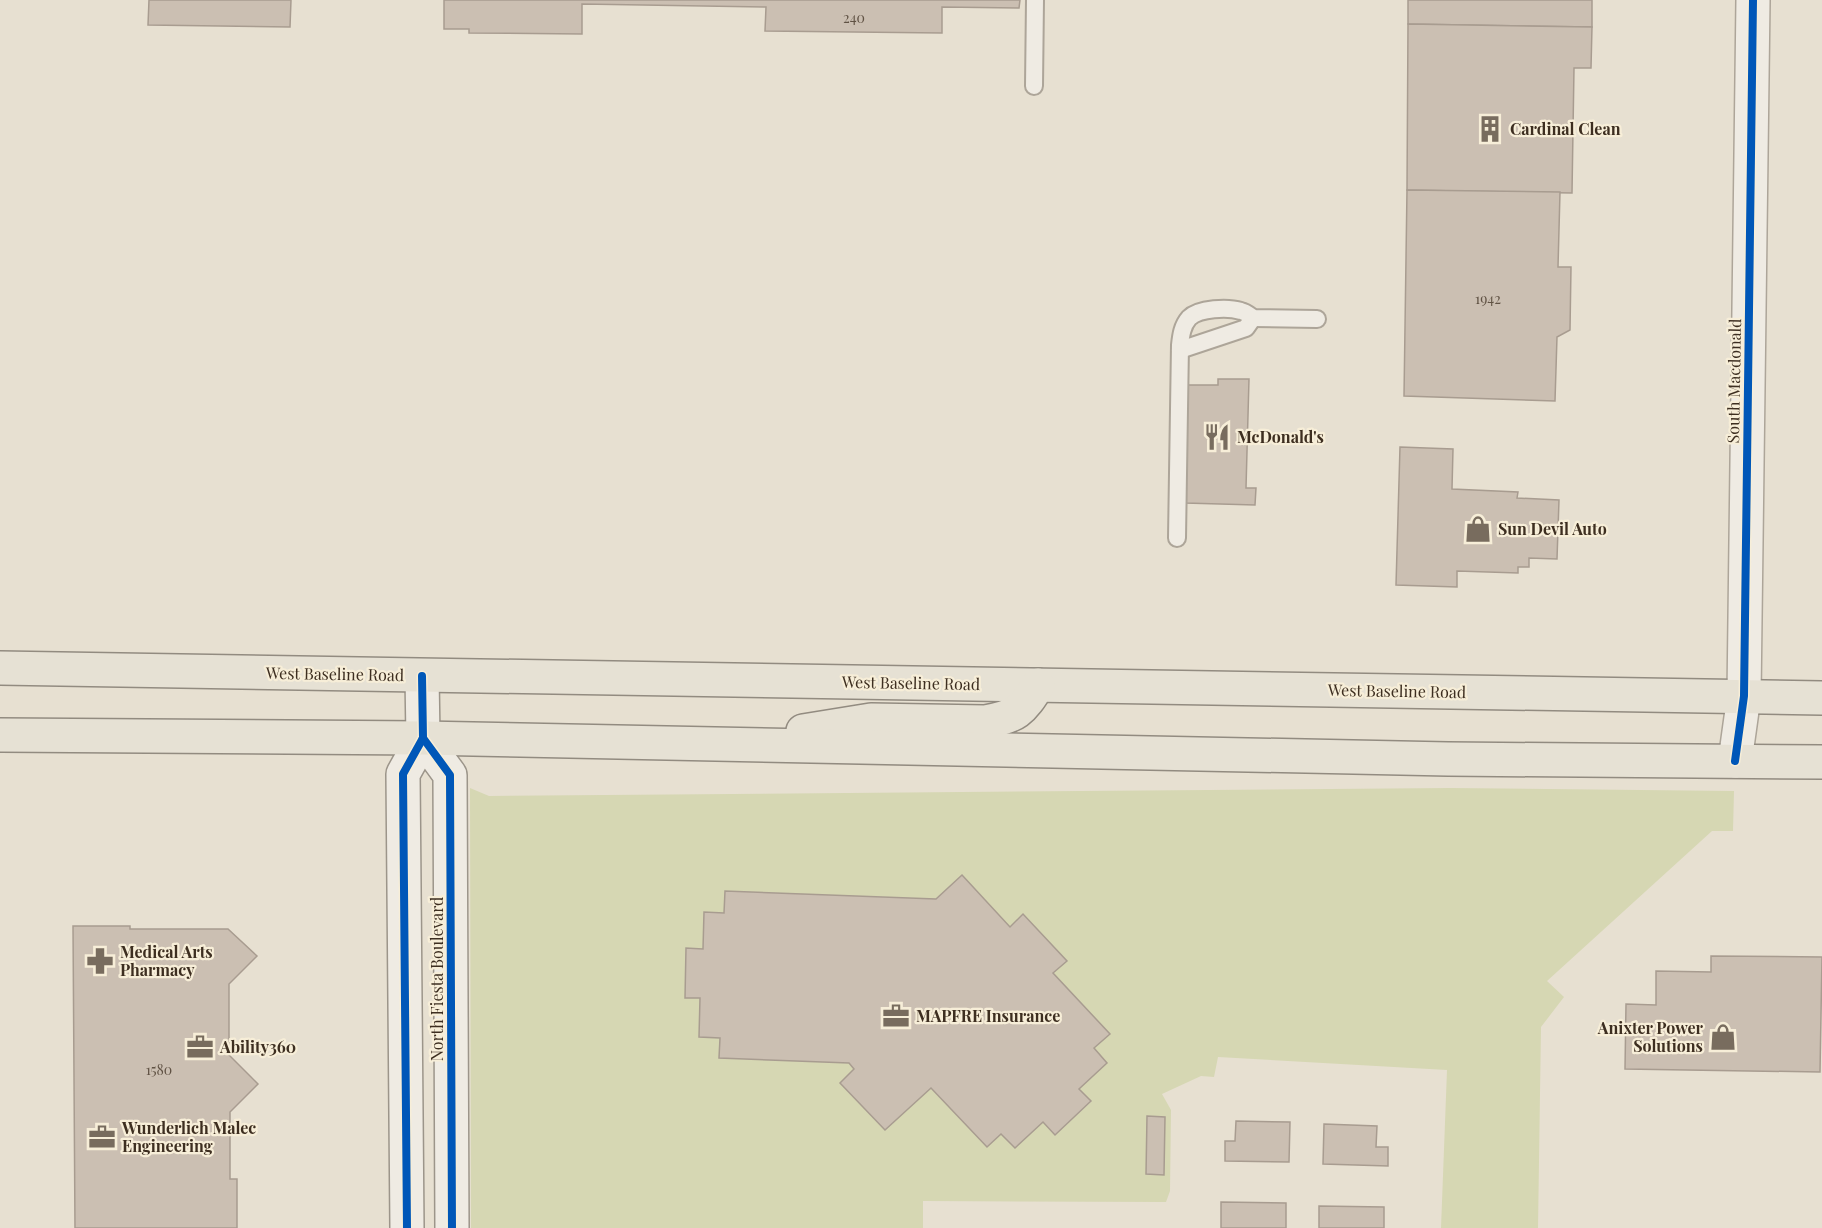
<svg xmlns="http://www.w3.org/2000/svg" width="1822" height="1228" viewBox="0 0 1822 1228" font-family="'Playfair Display',serif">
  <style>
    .green { fill: #d6d7b3; fill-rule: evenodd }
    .building { fill: #cbbfb2; stroke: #a89c90; stroke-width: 1.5 }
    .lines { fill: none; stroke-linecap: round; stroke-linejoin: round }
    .lane-casing { stroke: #ada599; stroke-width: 20 }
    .street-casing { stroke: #ada599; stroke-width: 36 }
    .secondary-casing { stroke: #9c958a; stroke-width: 36 }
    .primary-casing { stroke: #928b80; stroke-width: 36 }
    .lane { stroke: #efebe3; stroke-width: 16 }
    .street { stroke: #efebe3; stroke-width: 33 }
    .secondary { stroke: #efebe3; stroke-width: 33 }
    .primary { stroke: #e6e1d4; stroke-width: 33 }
    .cycleway-casing { stroke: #f7eed8; stroke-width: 11 }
    .cycleway { stroke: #0057b8; stroke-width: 8 }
    .labels { text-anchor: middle; stroke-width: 4.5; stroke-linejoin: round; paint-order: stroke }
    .number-label { font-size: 14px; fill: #605244 }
    .poi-label { font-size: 16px; font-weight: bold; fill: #3d2e20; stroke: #f7eed8; text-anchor: start }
    .street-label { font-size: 16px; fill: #3d2e20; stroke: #f7eed8 }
  </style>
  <rect width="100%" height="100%" fill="#e7e0d1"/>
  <path class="green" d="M470,788L489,796L1450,788L1734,791L1733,831H1712L1547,981L1564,997L1541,1027L1538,1228H1441L1447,1070L1218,1057L1214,1077L1201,1076L1162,1094L1171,1110L1170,1191L1166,1202L923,1201V1228H471ZM725,891L936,899L1010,927L1023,914L1066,961L1053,973L1109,1034L1094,1048L1107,1063L1079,1089L1091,1102L1055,1135L1043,1122L1015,1148L1001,1134L987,1147L931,1088L885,1130L841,1083L854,1069L849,1063L720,1058V1038L699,1037L700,998L685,997L686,948L703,949L704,912L724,913Z"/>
  <g class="building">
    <polygon points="149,0 291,0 290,27 148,25"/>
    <polygon points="444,0 1020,0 1019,8 942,7 942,33 765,31 766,7 582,4 582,34 469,33 469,29 444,29"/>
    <polygon points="1408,0 1592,0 1592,27 1408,24"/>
    <polygon points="1408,24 1592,27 1591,68 1574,68 1572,193 1407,190"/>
    <polygon points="1407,190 1560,192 1558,267 1571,267 1570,330 1557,337 1555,401 1404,396"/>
    <polygon points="1218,379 1249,379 1246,488 1256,488 1255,505 1185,503 1188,385 1218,385"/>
    <polygon points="1400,447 1453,449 1452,489 1518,492 1517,498 1559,500 1557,559 1529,558 1529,567 1518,567 1518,573 1457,571 1457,587 1396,585"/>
    <polygon points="962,875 1010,927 1023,914 1067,961 1053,973 1110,1034 1094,1048 1107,1063 1079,1089 1091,1101 1055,1135 1043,1122 1015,1148 1001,1134 987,1147 931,1088 885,1130 840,1083 854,1069 849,1063 719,1058 720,1038 699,1037 700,998 685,998 686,948 703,949 704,912 724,913 725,891 936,899"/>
    <polygon points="73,926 130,926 130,929 228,929 257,956 229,984 229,1055 258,1084 230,1112 230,1179 237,1179 237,1228 75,1228"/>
    <polygon points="1711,956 1822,957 1820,1072 1625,1069 1626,1004 1656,1005 1656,971 1711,972"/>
    <polygon points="1147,1116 1165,1117 1164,1175 1146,1174"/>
    <polygon points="1236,1121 1290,1122 1289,1162 1225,1161 1225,1141 1235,1141"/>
    <polygon points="1324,1124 1377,1126 1376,1147 1388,1147 1388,1166 1323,1164"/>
    <polygon points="1221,1202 1286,1203 1286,1228 1221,1228"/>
    <polygon points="1319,1206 1384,1207 1384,1228 1319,1228"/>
  </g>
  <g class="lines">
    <defs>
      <g id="lane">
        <polyline points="1034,86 1035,0"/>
        <polyline points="1180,350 1246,328 1253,318"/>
        <path d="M1177,538L1180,345C1181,336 1182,326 1189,318C1199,308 1228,307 1241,311C1246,312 1249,315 1253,318L1317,319"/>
      </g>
      <polyline id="street" points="1735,761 1744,696 1753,0"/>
      <g id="secondary">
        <polyline points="423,738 450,775 452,1228"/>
        <polyline points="407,1228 403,774 423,738 422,676"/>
      </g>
      <g id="primary">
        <polyline points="0,668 1822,698"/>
        <path d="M803,731L871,720L985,722C1016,717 1022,711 1038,685"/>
        <polyline points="0,735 423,738 1448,759 1822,762"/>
      </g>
    </defs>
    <use href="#lane" class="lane-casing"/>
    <use href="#street" class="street-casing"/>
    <use href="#secondary" class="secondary-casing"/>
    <use href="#primary" class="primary-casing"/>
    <use href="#lane" class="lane"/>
    <use href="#street" class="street"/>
    <use href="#secondary" class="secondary"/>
    <use href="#primary" class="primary"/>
    <defs>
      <g id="cycleway">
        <polyline points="423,738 450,775 452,1228"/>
        <polyline points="1735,761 1744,696 1753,0"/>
        <polyline points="407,1228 403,774 423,738 422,676"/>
      </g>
    </defs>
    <use href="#cycleway" class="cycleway-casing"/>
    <use href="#cycleway" class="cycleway"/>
  </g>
  <defs>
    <symbol id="building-bare" viewBox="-9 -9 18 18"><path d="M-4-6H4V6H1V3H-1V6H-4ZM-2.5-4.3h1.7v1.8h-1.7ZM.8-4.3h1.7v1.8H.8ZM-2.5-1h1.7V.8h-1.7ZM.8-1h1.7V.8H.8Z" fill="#786c5e" stroke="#f7eed8" stroke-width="2.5" paint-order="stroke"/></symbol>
    <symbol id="restaurant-bare" viewBox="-9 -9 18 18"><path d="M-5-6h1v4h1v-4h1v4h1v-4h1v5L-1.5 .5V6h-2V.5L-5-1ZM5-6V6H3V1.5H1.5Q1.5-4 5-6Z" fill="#786c5e" stroke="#f7eed8" stroke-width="2.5" paint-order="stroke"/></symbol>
    <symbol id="shop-bare" viewBox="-9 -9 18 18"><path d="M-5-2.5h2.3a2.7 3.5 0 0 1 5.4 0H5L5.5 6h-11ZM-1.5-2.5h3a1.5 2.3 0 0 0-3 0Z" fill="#786c5e" stroke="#f7eed8" stroke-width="2.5" paint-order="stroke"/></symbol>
    <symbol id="pharmacy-bare" viewBox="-9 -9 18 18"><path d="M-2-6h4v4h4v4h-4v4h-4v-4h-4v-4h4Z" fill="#786c5e" stroke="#f7eed8" stroke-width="2.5" paint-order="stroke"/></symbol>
    <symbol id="office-bare" viewBox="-9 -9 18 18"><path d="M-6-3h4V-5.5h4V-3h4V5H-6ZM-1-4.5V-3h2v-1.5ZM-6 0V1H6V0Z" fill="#786c5e" stroke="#f7eed8" stroke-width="2.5" paint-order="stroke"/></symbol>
  </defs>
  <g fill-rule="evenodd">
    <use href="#building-bare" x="1471" y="110" width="38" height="38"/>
    <use href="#restaurant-bare" x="1198" y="418" width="38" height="38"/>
    <use href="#shop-bare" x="1459" y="510" width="38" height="38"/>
    <use href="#pharmacy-bare" x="81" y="942" width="38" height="38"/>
    <use href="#office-bare" x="877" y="997" width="38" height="38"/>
    <use href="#shop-bare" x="1704" y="1018" width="38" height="38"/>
    <use href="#office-bare" x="181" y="1028" width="38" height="38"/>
    <use href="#office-bare" x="83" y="1118" width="38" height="38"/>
  </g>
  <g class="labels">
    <g class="number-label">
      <text x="854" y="23">240</text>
      <text x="1488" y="304">1942</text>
      <text x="159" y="1075">1580</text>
    </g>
    <g class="poi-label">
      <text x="1510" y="135">Cardinal Clean</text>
      <text x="1237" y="443">McDonald's</text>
      <text x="1498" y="535">Sun Devil Auto</text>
      <text x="120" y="958">Medical Arts<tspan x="120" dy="18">Pharmacy</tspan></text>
      <text x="916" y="1022">MAPFRE Insurance</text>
      <text x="1703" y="1034" text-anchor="end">Anixter Power<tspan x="1703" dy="18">Solutions</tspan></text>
      <text x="220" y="1053">Ability360</text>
      <text x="122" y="1134">Wunderlich Malec<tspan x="122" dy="18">Engineering</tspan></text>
    </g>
    <g class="street-label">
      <text transform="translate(1734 381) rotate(-89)" y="6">South Macdonald</text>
      <text transform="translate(335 674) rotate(1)" y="6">West Baseline Road</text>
      <text transform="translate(911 683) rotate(1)" y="6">West Baseline Road</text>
      <text transform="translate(1397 691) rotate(1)" y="6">West Baseline Road</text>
      <text transform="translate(437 979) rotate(-90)" y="6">North Fiesta Boulevard</text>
    </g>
  </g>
</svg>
